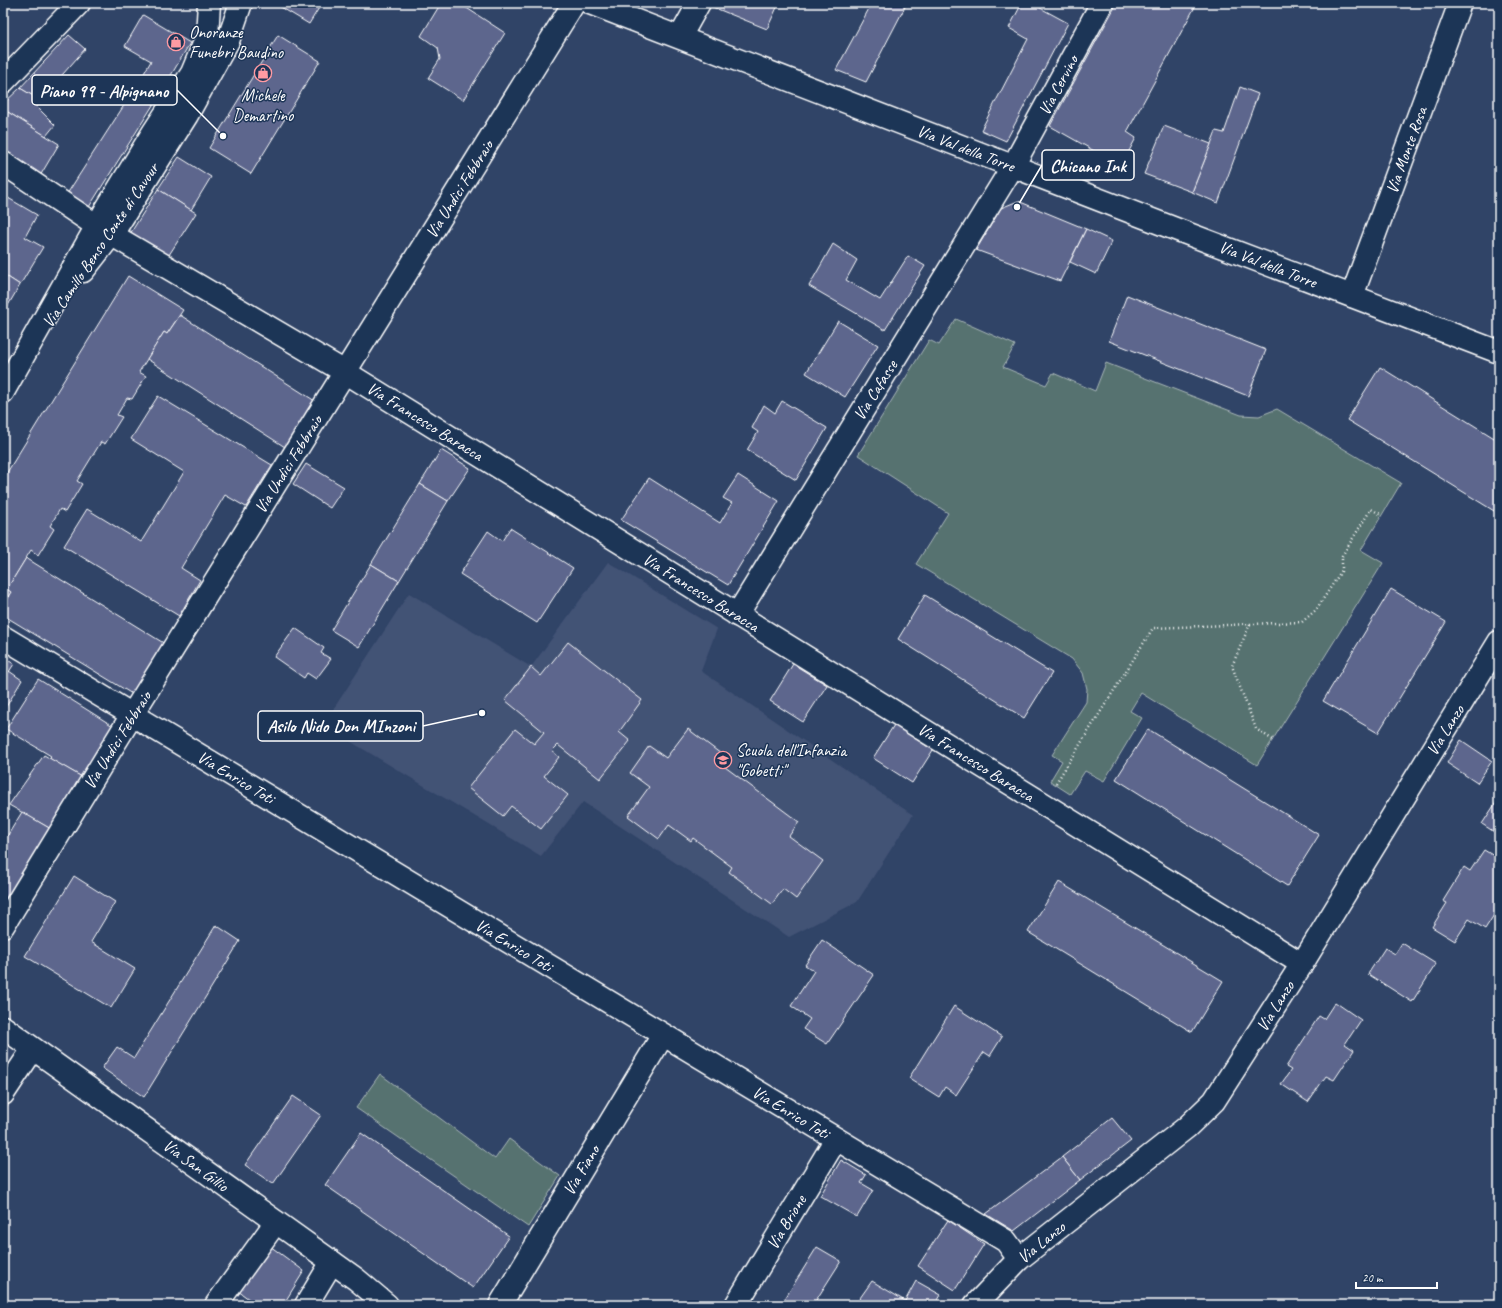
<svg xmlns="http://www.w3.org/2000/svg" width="1502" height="1308" viewBox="0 0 1502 1308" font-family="Caveat,sans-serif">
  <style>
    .built { fill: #425275 }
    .green { fill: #567270; stroke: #aab8b8 }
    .building { fill: #5d668d; stroke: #fff }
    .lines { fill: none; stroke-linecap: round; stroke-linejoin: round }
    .minor-casing { stroke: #fff; stroke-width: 25 }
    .major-casing { stroke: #fff; stroke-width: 25 }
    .path { stroke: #fff; stroke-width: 2.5; stroke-dasharray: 1 3; stroke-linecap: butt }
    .minor { stroke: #1d3557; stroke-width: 22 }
    .major { stroke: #1d3557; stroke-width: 22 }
    .labels { text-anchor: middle; stroke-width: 3; stroke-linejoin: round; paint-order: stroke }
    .poi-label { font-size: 17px; fill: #fff; stroke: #1d3557; text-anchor: start }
    .street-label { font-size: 17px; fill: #fff; stroke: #1d3557 }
    .leader { fill: none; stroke: #fff; stroke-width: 1.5 }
    .callout-dot { fill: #fff; stroke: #1d3557; stroke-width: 1.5 }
    .callout { fill: #1d3557; stroke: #fff; stroke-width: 1.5 }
    .callout-label { font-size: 18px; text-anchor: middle; font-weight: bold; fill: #fff }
  </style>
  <rect width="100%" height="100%" fill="#304467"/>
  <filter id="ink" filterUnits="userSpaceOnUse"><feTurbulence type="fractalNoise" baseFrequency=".025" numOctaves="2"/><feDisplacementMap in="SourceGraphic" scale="8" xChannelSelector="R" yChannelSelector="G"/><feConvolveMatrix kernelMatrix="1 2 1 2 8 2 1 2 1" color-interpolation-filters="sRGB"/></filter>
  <g filter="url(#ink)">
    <polygon class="built" points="608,562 717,629 701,671 913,815 857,902 789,937 583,802 541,856 323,725 409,593 531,667"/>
    <g class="green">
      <polygon points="956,319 1015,345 1003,367 1046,385 1053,373 1095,391 1106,363 1241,415 1259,416 1277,409 1401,483 1361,550 1383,563 1257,765 1141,693 1130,711 1142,718 1104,781 1085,771 1070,794 1050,781 1062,761 1052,755 1086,702 1087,689 1083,673 1072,659 916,564 948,513 858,455 929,340 939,345"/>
      <polygon points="380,1074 495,1159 509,1139 560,1176 528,1227 356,1108"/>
    </g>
    <g class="building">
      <polygon points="274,3 322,3 309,24"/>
      <polygon points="441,3 459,3 505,33 463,100 428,78 440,59 438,48 421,36"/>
      <polygon points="712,3 779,3 767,29 710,6"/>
      <polygon points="872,3 907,3 866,82 836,70"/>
      <polygon points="1022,3 1031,3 1068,23 1006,141 981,130 1028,39 1009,28"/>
      <polygon points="1117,3 1197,3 1127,132 1136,138 1121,166 1050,126"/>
      <polygon points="143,15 190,43 160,94 139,82 151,61 125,46"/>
      <polygon points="69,35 85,49 40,100 20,88"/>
      <polygon points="278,35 320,61 251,174 209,148"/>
      <polygon points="139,82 160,94 89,207 67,194"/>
      <polygon points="1240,87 1258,94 1218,203 1192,192 1216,131 1224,133"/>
      <polygon points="20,88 40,100 36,106 55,125 46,136 3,109 3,104"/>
      <polygon points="3,109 59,144 40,176 3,154"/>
      <polygon points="1164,126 1211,144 1192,192 1144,174"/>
      <polygon points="179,157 211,177 191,210 158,189"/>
      <polygon points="158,189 196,213 167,258 130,234"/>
      <polygon points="3,195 37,215 25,237 43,247 20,285 3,274"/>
      <polygon points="1018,201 1086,229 1060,281 976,250 1001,208"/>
      <polygon points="1086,229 1112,241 1096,274 1070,262"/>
      <polygon points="833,244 857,260 846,280 880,300 908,256 925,266 885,330 809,286"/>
      <polygon points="3,274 20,285 3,314"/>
      <polygon points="128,276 183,310 167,334 164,332 139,372 146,376 132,399 127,398 117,415 122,417 105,444 101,442 77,481 82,484 65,512 60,509 50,526 54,529 38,555 31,550 7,589 11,592 3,605 3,479"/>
      <polygon points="1127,295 1266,350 1248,396 1109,341"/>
      <polygon points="180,315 315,401 285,447 147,359 164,332 167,334"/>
      <polygon points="838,321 878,345 845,397 806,373"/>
      <polygon points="1380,367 1499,441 1499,514 1347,420"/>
      <polygon points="158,396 272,465 246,507 225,495 181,568 200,580 179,616 64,546 87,509 141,542 184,472 131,439"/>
      <polygon points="782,401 827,428 796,480 747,450 758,432 752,428 764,405 775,413"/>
      <polygon points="441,450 470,468 448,501 420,484"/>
      <polygon points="306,464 344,487 330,508 293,484"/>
      <polygon points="738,475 779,501 728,585 621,520 649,478 720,523 732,503 723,498"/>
      <polygon points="420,484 448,501 399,581 371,564"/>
      <polygon points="510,528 573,568 537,623 460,574 488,531 502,541"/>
      <polygon points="26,558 170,647 137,697 3,615 3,605 11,592 7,589"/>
      <polygon points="371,564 399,581 359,647 331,630"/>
      <polygon points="1391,589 1446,622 1378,733 1323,701"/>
      <polygon points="925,595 1052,673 1024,718 898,639"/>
      <polygon points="295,628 324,648 321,653 331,659 316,679 307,673 304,678 274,657"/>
      <polygon points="568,642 642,700 619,732 630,741 600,779 558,745 552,751 559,757 544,776 568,795 541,829 511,806 503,816 468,788 515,729 534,744 544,732 505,700 531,667 541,676"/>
      <polygon points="3,657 14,664 3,681"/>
      <polygon points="793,664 827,685 803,722 770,701"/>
      <polygon points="9,671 22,680 3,712 3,681"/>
      <polygon points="38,679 113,726 82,777 50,759 51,756 6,729"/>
      <polygon points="894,725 933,750 912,783 873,758"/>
      <polygon points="688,729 725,757 721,764 799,822 789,836 823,861 796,899 783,889 772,904 729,872 732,867 693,838 691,841 669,825 659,839 628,816 649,787 630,773 649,746 666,758"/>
      <polygon points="1148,729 1319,835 1287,886 1116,779"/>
      <polygon points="1461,740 1492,761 1477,783 1447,763"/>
      <polygon points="44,755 82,777 51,829 9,805"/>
      <polygon points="1499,798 1499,835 1482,824"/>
      <polygon points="22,812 51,829 3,907 3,843"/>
      <polygon points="1484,850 1499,859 1499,883 1496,888 1499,890 1499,907 1485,929 1469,919 1455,941 1432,927 1447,903 1443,901 1464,867 1470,871"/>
      <polygon points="74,876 115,902 91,942 135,969 111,1008 25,956"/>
      <polygon points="1059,882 1223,981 1192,1032 1028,932"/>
      <polygon points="216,925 240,941 144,1097 102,1068 117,1047 134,1058"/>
      <polygon points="822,940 874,975 827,1044 803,1029 810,1019 791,1006 814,971 805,965"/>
      <polygon points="1402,943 1436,964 1412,1002 1368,974 1385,948 1395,954"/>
      <polygon points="1335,1002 1361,1020 1345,1044 1354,1050 1334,1080 1326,1076 1308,1102 1281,1084 1291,1070 1286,1067 1319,1016 1324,1019"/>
      <polygon points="954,1006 1002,1037 990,1056 984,1052 956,1095 945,1087 939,1097 909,1078"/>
      <polygon points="293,1096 321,1115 273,1184 245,1165"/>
      <polygon points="1112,1118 1131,1141 1080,1180 1062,1157"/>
      <polygon points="361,1133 509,1236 473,1288 325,1185"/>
      <polygon points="1062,1157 1080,1180 1014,1231 986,1214"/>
      <polygon points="841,1160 866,1175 861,1183 873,1190 857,1217 820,1196"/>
      <polygon points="948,1220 984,1244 955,1290 918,1266"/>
      <polygon points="270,1246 304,1271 283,1305 257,1305 238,1291"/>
      <polygon points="817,1247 841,1261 813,1305 781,1305"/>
      <polygon points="872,1281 905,1301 912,1305 855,1305"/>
      <polygon points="916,1281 941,1295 935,1305 912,1305 905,1301"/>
    </g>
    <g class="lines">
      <defs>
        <g id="minor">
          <polyline points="590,3 1178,230 1499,352"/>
          <polyline points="680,37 699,3"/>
          <polyline points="3,82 79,3"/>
          <polyline points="3,163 97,226 345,372 1302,964"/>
          <polyline points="1352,296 1460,3"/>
          <polyline points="737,615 1013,166 1102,3"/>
          <polyline points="3,637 1006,1241 1019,1259"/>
          <polyline points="3,926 132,715 574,3"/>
          <polyline points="3,1027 356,1279 387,1305"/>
          <polyline points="3,1094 33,1049"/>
          <polyline points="216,1305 276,1222"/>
          <polyline points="306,1305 332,1262"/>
          <polyline points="500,1305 663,1035"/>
          <polyline points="736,1305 836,1139"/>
          <polyline points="975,1305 1019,1259 1187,1127 1214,1101 1302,964 1499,642"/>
        </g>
        <g id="major">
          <polyline points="83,271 112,234 187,115 228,41 241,3"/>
          <polyline points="3,392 107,208 154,131 192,73 207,37 209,3"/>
        </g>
      </defs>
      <use href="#minor" class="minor-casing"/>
      <use href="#major" class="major-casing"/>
      <g class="path">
        <polyline points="1250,624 1232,666 1256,729 1273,740"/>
        <polyline points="1056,783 1153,628 1302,622 1316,610 1342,570 1342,556 1371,509 1382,515"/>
      </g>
      <use href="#minor" class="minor"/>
      <use href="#major" class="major"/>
    </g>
  </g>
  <defs>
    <symbol id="shop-ring" viewBox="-11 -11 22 22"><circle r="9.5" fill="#1d3557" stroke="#ff9aa2" stroke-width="1.5"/><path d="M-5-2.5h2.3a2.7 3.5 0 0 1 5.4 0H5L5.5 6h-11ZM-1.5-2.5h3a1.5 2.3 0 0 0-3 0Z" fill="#ff9aa2"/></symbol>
    <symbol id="school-ring" viewBox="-11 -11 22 22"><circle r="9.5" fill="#1d3557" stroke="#ff9aa2" stroke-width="1.5"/><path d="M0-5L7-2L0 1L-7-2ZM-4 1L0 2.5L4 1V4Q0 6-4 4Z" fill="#ff9aa2"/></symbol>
  </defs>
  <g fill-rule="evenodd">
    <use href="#shop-ring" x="166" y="32" width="20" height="20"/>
    <use href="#shop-ring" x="253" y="63" width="20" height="20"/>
    <use href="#school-ring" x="713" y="750" width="20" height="20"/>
  </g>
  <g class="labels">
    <g class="poi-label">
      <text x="189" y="38">Onoranze<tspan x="189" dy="20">Funebri Baudino</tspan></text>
      <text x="263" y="101" text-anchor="middle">Michele<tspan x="263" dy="20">Demartino</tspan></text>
      <text x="736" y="756">Scuola dell'Infanzia<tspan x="736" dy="20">"Gobetti"</tspan></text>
    </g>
    <g class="street-label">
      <text transform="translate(1058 85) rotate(-62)" y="6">Via Cervino</text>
      <text transform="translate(966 148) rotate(21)" y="6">Via Val della Torre</text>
      <text transform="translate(1406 150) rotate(-70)" y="6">Via Monte Rosa</text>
      <text transform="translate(459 189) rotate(-58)" y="6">Via Undici Febbraio</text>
      <text transform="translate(100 245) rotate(-56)" y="6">Via Camillo Benso Conte di Cavour</text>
      <text transform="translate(1268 264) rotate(21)" y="6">Via Val della Torre</text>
      <text transform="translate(875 390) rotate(-58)" y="6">Via Cafasse</text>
      <text transform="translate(425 421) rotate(32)" y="6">Via Francesco Baracca</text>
      <text transform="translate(288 464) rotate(-58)" y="6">Via Undici Febbraio</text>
      <text transform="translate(701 592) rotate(32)" y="6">Via Francesco Baracca</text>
      <text transform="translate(1445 730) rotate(-58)" y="6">Via Lanzo</text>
      <text transform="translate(117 740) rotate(-58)" y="6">Via Undici Febbraio</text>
      <text transform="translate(976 762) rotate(32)" y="6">Via Francesco Baracca</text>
      <text transform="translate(236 777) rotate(31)" y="6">Via Enrico Toti</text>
      <text transform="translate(514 945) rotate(31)" y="6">Via Enrico Toti</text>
      <text transform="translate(1275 1006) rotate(-58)" y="6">Via Lanzo</text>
      <text transform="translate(791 1112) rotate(31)" y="6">Via Enrico Toti</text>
      <text transform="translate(196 1165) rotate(36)" y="6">Via San Gillio</text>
      <text transform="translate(581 1170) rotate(-59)" y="6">Via Fiano</text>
      <text transform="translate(786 1222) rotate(-59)" y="6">Via Brione</text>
      <text transform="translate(1041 1242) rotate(-39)" y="6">Via Lanzo</text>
    </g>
  </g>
  <path class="leader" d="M223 136L177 90M1017 207L1042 165M482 713L423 726"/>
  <g class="callout-dot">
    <circle cx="223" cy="136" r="4"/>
    <circle cx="1017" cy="207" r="4"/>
    <circle cx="482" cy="713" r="4"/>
  </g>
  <g class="callout">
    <rect x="32" y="75" width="145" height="30" rx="4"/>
    <rect x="1042" y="150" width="92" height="30" rx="4"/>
    <rect x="258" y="711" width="165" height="30" rx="4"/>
  </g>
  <g class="callout-label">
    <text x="104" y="97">Piano 99 - Alpignano</text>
    <text x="1088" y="172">Chicano Ink</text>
    <text x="341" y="732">Asilo Nido Don MInzoni</text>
  </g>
  <rect width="1502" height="1308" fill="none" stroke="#1d3557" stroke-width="16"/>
  <rect x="8" y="8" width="1486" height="1292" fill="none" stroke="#fff" stroke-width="1.5" filter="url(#ink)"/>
  <path d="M1356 1282v6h81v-6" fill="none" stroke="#ffffff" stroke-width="2"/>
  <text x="1362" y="1282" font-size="12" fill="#ffffff" stroke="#1d3557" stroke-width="3" paint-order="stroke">20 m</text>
</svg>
